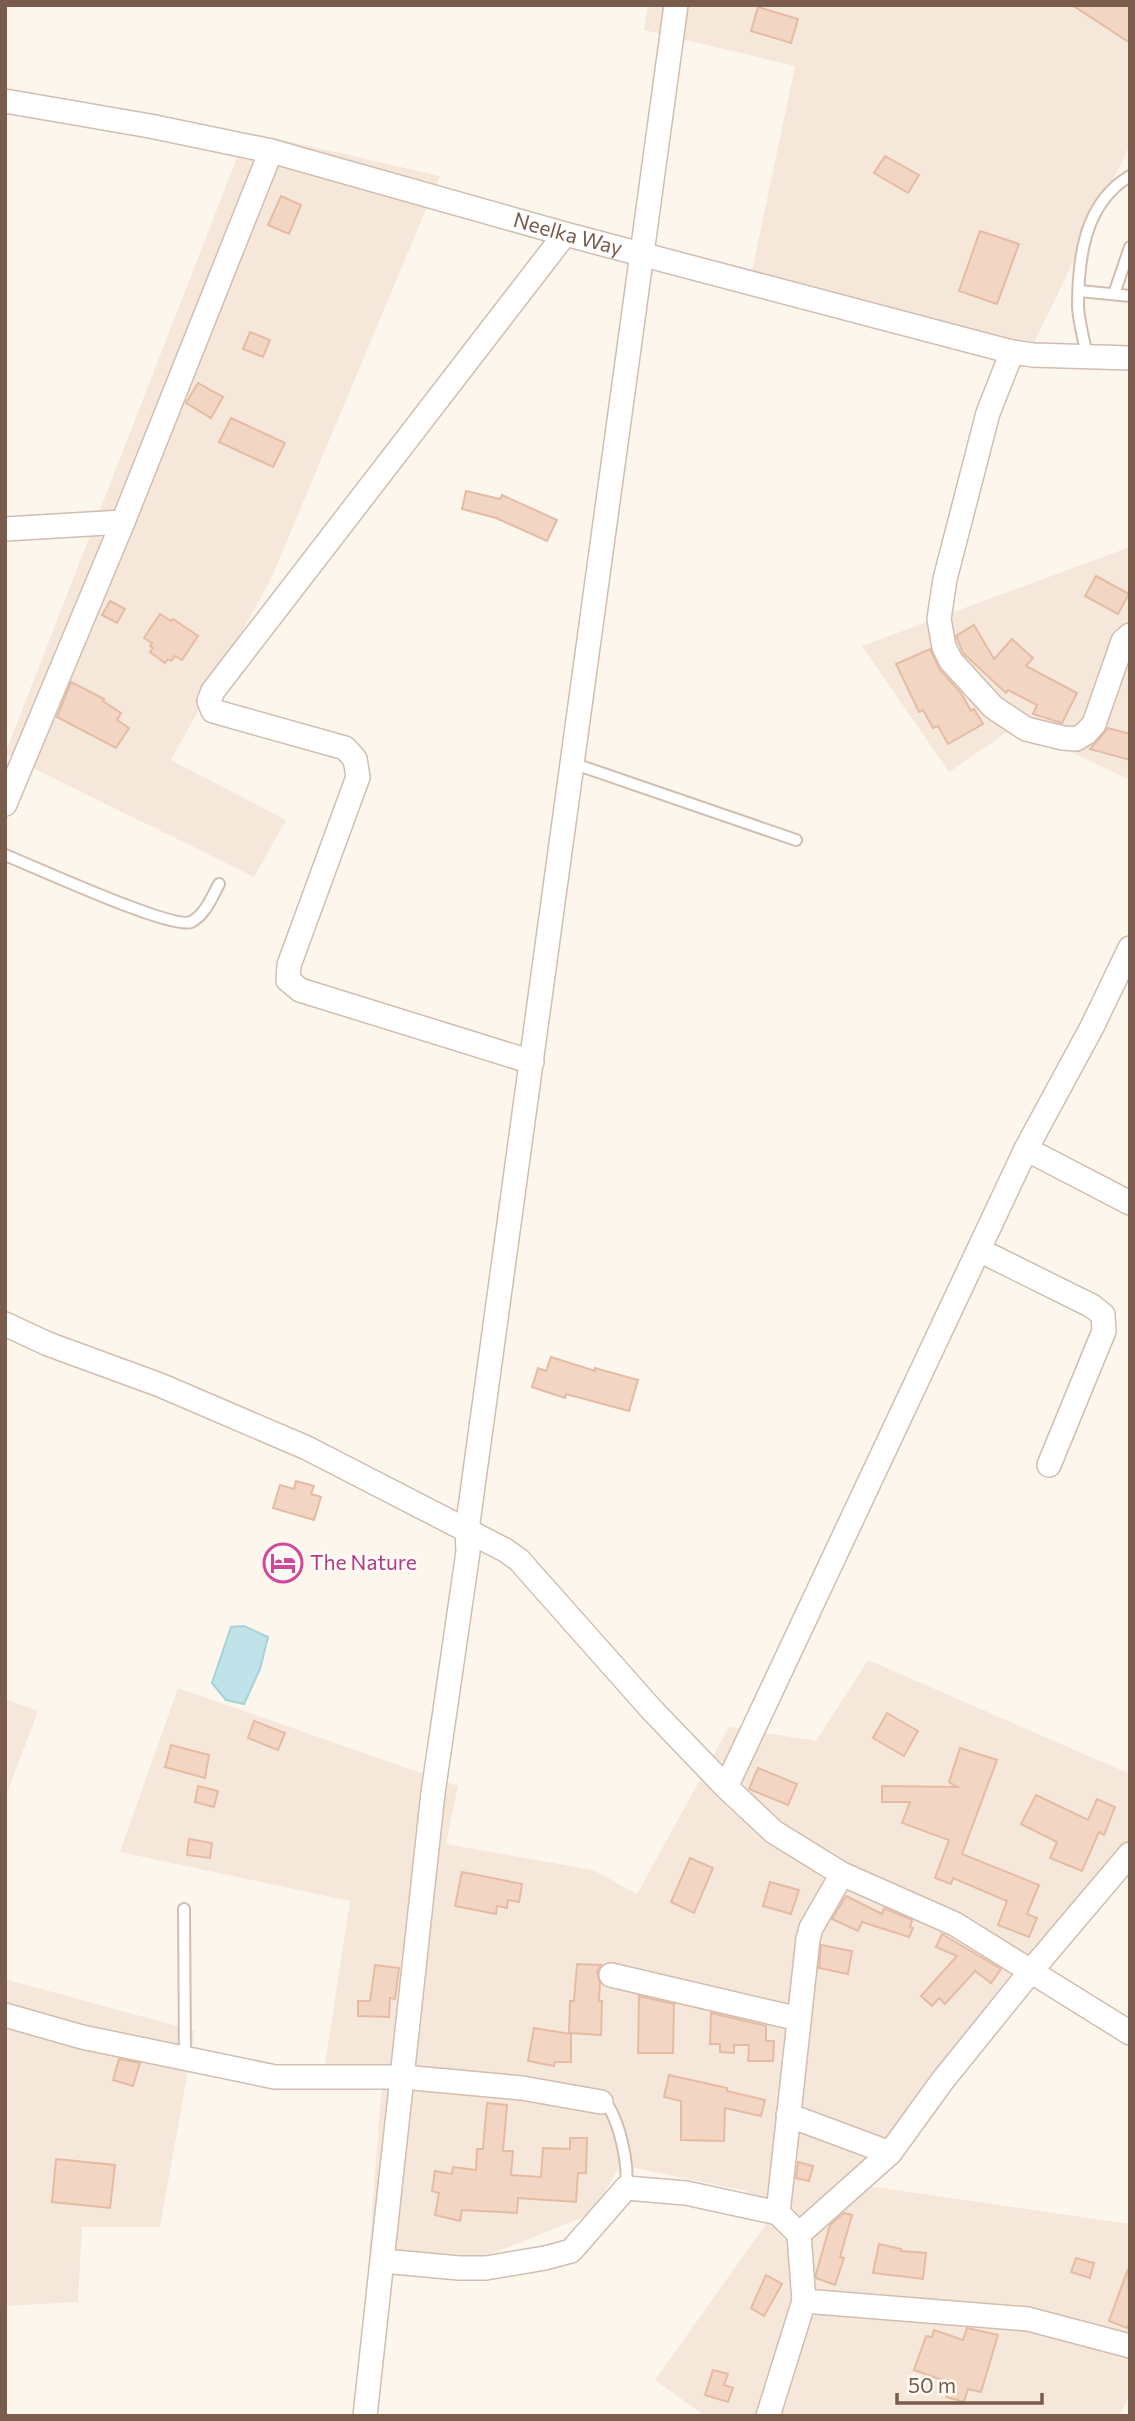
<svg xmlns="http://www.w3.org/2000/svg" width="1135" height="2421" viewBox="0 0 1135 2421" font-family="Commissioner,sans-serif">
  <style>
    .residential { fill: #f5e8da }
    .water { fill: #bfe3e8; stroke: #a5d3da; stroke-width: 2 }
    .building { fill: #f3d5c3; stroke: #e6bba3; stroke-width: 2 }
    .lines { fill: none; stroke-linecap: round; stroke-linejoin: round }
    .lane-casing { stroke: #d1beb0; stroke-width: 14 }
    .street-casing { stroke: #d1beb0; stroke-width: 26 }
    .lane { stroke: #fff; stroke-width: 10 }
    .street { stroke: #fff; stroke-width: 23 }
    .labels { text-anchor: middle; stroke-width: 5; stroke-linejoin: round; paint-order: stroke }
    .street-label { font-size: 21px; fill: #7a5c4d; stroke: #fffaf3 }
    .hotel-label { font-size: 21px; fill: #b23c85; stroke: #fffaf3; text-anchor: start }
  </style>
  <rect width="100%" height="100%" fill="#fdf6ec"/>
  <g class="residential">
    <polygon points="648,5 1130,5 1130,145 1025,361 747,295 795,66 644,30"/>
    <polygon points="247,132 440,176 271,579 171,760 286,820 254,877 5,754"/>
    <polygon points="1130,547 1130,780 1016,726 949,772 862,646"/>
    <polygon points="868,1660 1130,1774 1130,1857 854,2184 1130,2224 1130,2394 1119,2416 865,2416 860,2414 859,2416 705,2416 655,2380 769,2220 746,2191 620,2165 593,2213 472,2262 369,2252 382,2082 323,2078 350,1901 120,1852 178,1688 458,1786 446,1844 593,1870 637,1894 729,1727 816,1741"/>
    <polygon points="5,1699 38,1711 5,1798"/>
    <polygon points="5,1979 195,2031 160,2227 82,2227 78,2302 5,2306"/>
  </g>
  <polygon class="water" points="244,1626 268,1637 260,1669 244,1704 226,1700 212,1683 231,1627"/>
  <g class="building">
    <polygon points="1072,5 1130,5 1130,43"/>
    <polygon points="758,7 798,19 791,43 751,31"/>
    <polygon points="885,156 919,175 908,193 874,173"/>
    <polygon points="281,196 301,205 289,234 268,225"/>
    <polygon points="980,231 1019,244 997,304 959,291"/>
    <polygon points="250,332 270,340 263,357 243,349"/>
    <polygon points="198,383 223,397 211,418 186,403"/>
    <polygon points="231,418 285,443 273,467 219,442"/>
    <polygon points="466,491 500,499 502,495 557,520 547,541 496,518 462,509"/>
    <polygon points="1096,576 1129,594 1118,614 1085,596"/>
    <polygon points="110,601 125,609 117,623 102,615"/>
    <polygon points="160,614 171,621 173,619 198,636 182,660 175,656 171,661 168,659 165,663 150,652 153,648 150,646 152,643 144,638"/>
    <polygon points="974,625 994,659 1012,639 1033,658 1026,666 1077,693 1062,723 1033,714 1037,705 1008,690 1006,693 963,653 956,636"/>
    <polygon points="930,649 940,670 961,693 971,711 974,709 983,724 948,744 938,726 933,728 923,710 919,712 896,664"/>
    <polygon points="71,682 104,699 103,701 121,713 117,720 129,728 116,748 57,717"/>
    <polygon points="1108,728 1130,734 1130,760 1090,749"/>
    <polygon points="551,1357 595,1371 595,1368 638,1380 629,1411 566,1394 565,1398 532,1387 538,1368 546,1371"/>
    <polygon points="296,1481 314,1486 311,1494 321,1497 314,1520 273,1508 280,1485 294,1489"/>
    <polygon points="887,1713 918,1731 904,1756 873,1738"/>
    <polygon points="254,1721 285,1733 278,1750 248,1738"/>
    <polygon points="171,1745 209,1755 205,1778 165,1767"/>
    <polygon points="960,1748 997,1760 962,1854 1039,1885 1027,1914 1037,1918 1029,1937 998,1925 1007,1901 953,1878 951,1884 935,1878 949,1840 902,1823 910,1802 882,1802 882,1786 957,1787 949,1782"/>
    <polygon points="758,1768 797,1784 788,1805 749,1789"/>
    <polygon points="198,1786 218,1791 214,1807 195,1802"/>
    <polygon points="1036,1795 1088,1820 1097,1799 1115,1807 1104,1835 1099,1832 1082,1871 1050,1858 1057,1842 1021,1824"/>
    <polygon points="189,1839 212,1843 210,1858 187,1855"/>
    <polygon points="690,1858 713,1868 694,1913 671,1902"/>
    <polygon points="462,1872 522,1884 519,1902 508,1900 507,1908 497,1906 496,1914 455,1906"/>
    <polygon points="770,1882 799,1890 791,1914 763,1906"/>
    <polygon points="846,1896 882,1914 884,1908 912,1920 910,1927 913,1928 909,1937 862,1922 858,1931 832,1919"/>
    <polygon points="942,1934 1001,1969 991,1983 975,1971 945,2004 939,1998 932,2006 921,1996 957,1956 936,1947"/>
    <polygon points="821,1945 852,1951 848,1974 819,1968"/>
    <polygon points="577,1964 601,1965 597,1972 600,1983 599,2001 602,2001 601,2035 569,2033 570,2001 574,2001"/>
    <polygon points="375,1965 399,1968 395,1999 390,1998 389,2017 358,2016 358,2001 370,2001"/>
    <polygon points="639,1996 674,2004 673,2053 638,2053"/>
    <polygon points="711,2013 766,2026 766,2041 774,2041 773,2061 748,2061 749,2045 734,2045 734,2053 720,2052 720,2044 710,2044"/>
    <polygon points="534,2028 571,2034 571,2062 555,2062 554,2066 528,2061"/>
    <polygon points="119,2059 140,2063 133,2086 113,2080"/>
    <polygon points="669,2075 727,2088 727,2091 765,2100 761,2116 725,2108 724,2141 681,2140 681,2101 664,2097"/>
    <polygon points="487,2103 507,2105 503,2151 513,2151 511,2175 541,2177 543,2148 570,2149 570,2138 587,2138 586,2173 578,2173 576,2202 518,2198 517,2213 462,2210 460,2221 435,2215 439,2193 432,2191 435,2171 452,2174 453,2167 476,2170 477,2149 483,2149"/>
    <polygon points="56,2159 115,2165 110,2208 52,2202"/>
    <polygon points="798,2162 813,2166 809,2181 796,2178"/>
    <polygon points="844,2213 852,2215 840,2257 844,2258 835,2285 816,2278 816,2274 830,2225"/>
    <polygon points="879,2244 901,2249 901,2251 926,2253 923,2279 873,2273"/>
    <polygon points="1076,2258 1094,2263 1090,2278 1071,2272"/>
    <polygon points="1128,2269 1130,2320 1127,2328 1109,2321"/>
    <polygon points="766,2275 782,2284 764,2316 751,2308"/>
    <polygon points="967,2328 998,2335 981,2392 968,2389 964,2402 946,2397 950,2383 914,2370 926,2336 932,2337 934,2330 963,2340"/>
    <polygon points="713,2370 728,2374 724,2385 733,2388 728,2402 705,2395"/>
  </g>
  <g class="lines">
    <defs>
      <g id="lane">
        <polyline points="1080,291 1130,296"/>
        <polyline points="1114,294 1130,247"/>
        <path d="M1087,356C1084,340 1079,323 1078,307C1078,259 1084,203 1130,176"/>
        <polyline points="572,763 796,840"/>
        <path d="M5,855C33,866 171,930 191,922C205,915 212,897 219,884"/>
        <polyline points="184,1909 185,2060"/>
        <path d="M601,2102L607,2104C620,2124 629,2164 626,2188"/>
      </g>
      <g id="street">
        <path id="s1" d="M5,101L150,126L271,151L565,234L1012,352L1033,355L1130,358"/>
        <polyline points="1012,352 988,413 945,579 939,619 944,647 951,661 993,707 1026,729 1063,738 1076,739 1086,733 1094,724 1123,641 1130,635"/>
        <polyline points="5,529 123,522"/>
        <polyline points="5,804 123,522 271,151"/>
        <polyline points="532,1062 300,990 288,980 289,965 358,777 355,759 345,748 213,711 209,701 213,691 565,234"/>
        <polyline points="1026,1149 1130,1203"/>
        <polyline points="979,1250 1092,1306 1103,1315 1104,1331 1049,1465"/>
        <polyline points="5,1324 48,1344 160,1385 307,1448 505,1550 519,1560 652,1710 726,1787 774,1832 842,1874 955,1924 1130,2033"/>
        <polyline points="726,1787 1026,1149 1092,1027 1130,948"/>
        <polyline points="611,1975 799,2019"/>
        <polyline points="5,2015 82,2037 275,2077 403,2077 522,2088 601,2102"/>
        <polyline points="788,2115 890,2153"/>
        <polyline points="778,2213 808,1939 811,1928 842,1874"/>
        <polyline points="799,2234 890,2153 943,2080 1031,1971 1130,1854"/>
        <polyline points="383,2261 459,2268 486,2268 545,2258 571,2251 626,2188 686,2193 778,2213 799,2234 804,2301 1028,2319 1130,2346"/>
        <polyline points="365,2416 433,1793 468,1552 467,1530 676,5"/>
        <polyline points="768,2416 804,2301"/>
      </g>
    </defs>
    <use href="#lane" class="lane-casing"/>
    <use href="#street" class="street-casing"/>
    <use href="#lane" class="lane"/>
    <use href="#street" class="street"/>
  </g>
  <defs>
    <symbol id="hotel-ring" viewBox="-11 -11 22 22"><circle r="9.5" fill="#fffaf3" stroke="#d1479c" stroke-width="1.5"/><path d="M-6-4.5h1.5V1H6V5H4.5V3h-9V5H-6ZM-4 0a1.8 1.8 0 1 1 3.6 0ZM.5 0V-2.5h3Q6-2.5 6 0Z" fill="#d1479c"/></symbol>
  </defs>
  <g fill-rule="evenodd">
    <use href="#hotel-ring" x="261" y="1541" width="44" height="44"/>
  </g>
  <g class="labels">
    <g class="street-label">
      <text dy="7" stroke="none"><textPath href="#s1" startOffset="579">Neelka Way</textPath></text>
    </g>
    <g class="hotel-label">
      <text x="310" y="1570">The Nature</text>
    </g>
  </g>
  <rect width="1135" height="2421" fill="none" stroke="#7a5c4d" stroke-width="14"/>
  <path d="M897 2393v10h145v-10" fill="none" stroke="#7a5c4d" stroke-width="3.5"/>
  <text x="908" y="2393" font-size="21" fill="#7a5c4d" stroke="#fffaf3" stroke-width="5" paint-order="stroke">50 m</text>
</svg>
